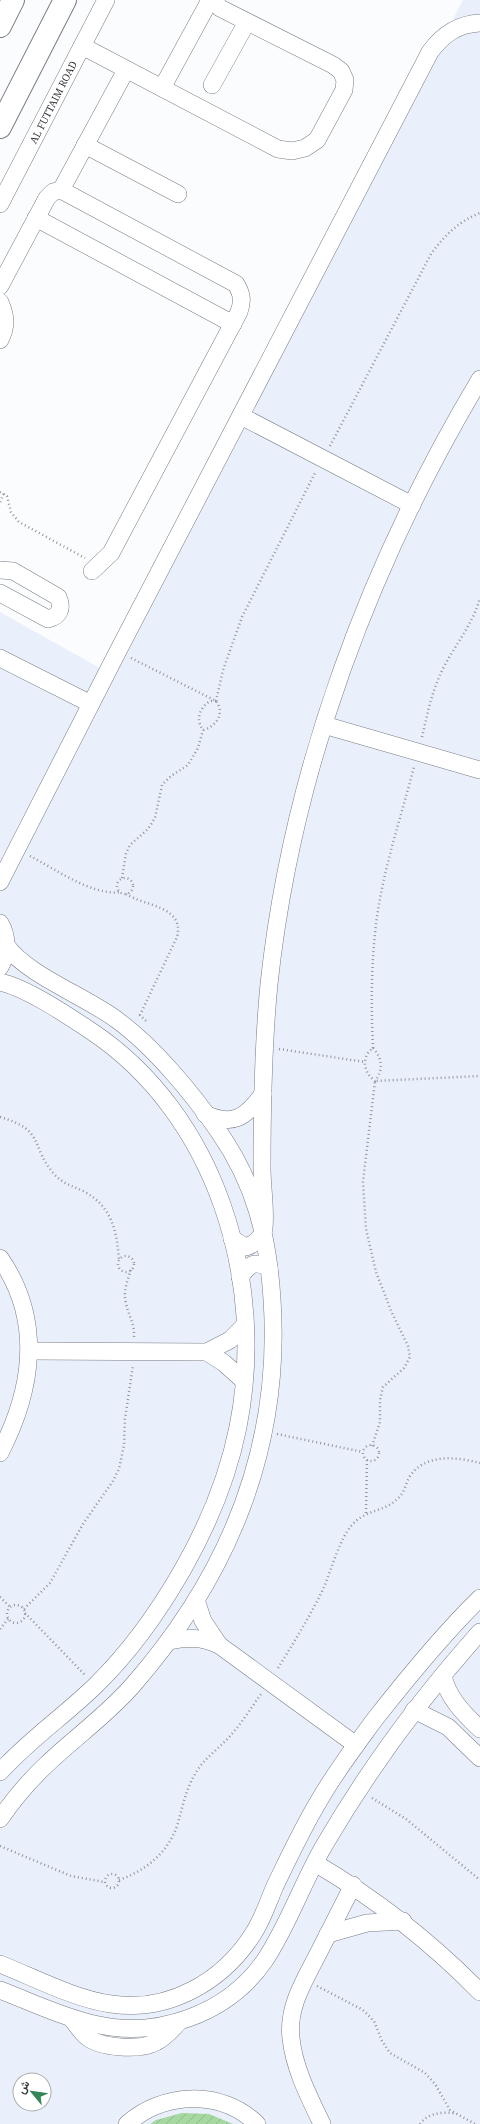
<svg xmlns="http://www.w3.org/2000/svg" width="480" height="2124" viewBox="0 0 480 2124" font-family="'Noto Serif',Vazirmatn,serif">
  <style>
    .built { fill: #e9f0fc; fill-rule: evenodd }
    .garden { fill: url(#garden-furrows) }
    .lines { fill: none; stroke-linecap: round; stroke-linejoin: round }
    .minor-casing { stroke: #787c84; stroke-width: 18 }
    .major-casing { stroke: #787c84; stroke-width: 24 }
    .path { stroke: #939597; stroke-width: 2.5; stroke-dasharray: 1 3; stroke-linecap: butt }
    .minor { stroke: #fff; stroke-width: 17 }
    .major { stroke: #fff; stroke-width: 22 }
    .labels { text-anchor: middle; stroke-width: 4; stroke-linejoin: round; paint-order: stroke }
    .street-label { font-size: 10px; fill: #333538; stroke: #fff }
  </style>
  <defs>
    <pattern id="garden-furrows" width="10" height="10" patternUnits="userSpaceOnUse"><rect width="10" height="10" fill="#a6d8a2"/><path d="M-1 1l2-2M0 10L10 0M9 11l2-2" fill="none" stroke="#8fba8c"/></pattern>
  </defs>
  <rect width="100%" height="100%" fill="#fbfcfd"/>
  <path class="built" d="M463,0H480V2124H0V612L105,671ZM20,2080H44V2104H20Z"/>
  <polygon class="garden" points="182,2113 209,2114 233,2124 150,2124 156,2120"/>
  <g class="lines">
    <defs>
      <g id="minor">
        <polyline points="82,46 278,149 292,151 305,148 317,140 344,90 345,80 341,71 333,65 220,8 214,0"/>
        <polyline points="212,85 247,22"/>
        <polyline points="162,88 210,0"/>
        <polyline points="85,145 178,194"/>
        <polyline points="61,190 126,70"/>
        <polyline points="0,204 106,0"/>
        <polyline points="36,218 233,324"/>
        <path d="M0,286L47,198L53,192L61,190L236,284C242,294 243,301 239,312L111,553L92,571"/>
        <path d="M0,302C6,316 7,326 0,340"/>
        <polyline points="241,416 412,505"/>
        <path d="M0,570L13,571L58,597C63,608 60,616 48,619L0,593"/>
        <polyline points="0,658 91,704"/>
        <polyline points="324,725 480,770"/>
        <path d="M0,882L118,651L430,52C443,34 458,24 480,23"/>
        <path d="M0,923C8,937 8,953 0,967"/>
        <path d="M0,982C27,988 67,1015 91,1031C217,1115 267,1282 238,1427C228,1477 208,1525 183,1569C159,1611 130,1652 95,1686C64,1716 29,1740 0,1772"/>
        <path d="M205,1114C233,1127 246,1117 263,1094"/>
        <path d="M232,1239L246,1247C255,1244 263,1237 264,1228C266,1210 262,1187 262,1168C262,1106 263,1045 269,984C292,770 370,563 480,379"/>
        <path d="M0,1258C43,1320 33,1389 0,1453"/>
        <path d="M240,1277C250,1264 254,1260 269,1268"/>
        <polyline points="30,1351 207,1352 230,1340 245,1325"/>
        <polyline points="207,1352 224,1363 244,1381"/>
        <polyline points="196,1600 203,1621 219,1645"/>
        <path d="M169,1641C187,1637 202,1637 219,1645L356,1745"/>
        <path d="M443,1675C447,1697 464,1714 480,1729"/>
        <polyline points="414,1710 448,1727 480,1758"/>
        <path d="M0,1819C13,1800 29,1781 46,1765C74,1738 107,1715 133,1685C229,1575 282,1446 272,1299C268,1236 255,1184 219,1132C193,1094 154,1047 117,1020C87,997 25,974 6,945"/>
        <path d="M315,1863C376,1899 430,1941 480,1992"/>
        <polyline points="328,1934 367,1923 403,1921"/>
        <path d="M0,1964C35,1978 75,1999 111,2004C169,2013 223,1981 253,1934C263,1919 268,1902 275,1886C289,1857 303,1827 320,1799C336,1771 356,1745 375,1719C408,1677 442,1635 480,1598"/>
        <path d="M0,1990C31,2002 62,2017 94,2024C157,2039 228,2014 265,1960C289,1924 303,1881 325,1844C370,1767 421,1698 480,1632"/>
        <path d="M71,2018C76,2024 81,2032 87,2037C101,2048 140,2051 156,2042C165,2038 172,2029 179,2022"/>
        <path d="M127,2124C163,2092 221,2089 257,2124"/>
        <path d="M322,2124C309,2097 294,2068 291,2038C287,2006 306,1978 320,1950C331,1928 342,1907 353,1885"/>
      </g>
      <g id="major">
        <polyline points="0,26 13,0"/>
        <polyline points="0,127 65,0"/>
      </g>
    </defs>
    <use href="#minor" class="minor-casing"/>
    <use href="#major" class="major-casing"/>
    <g class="path">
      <path d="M330,446L431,254C444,236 459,221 480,213"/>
      <polyline points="0,492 7,496 11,512 19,522 85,558"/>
      <polyline points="0,502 4,493"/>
      <path d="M131,658L216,701C225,713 217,726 203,730C195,719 200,708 210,701H216"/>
      <polyline points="216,701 223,670 242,617 316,471"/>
      <path d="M422,737C427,716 431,695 440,675C452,648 472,627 480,598"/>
      <path d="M30,856C55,869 93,896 120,892"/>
      <circle cx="125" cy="886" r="8"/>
      <polyline points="122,878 126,853 130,845 148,829 155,818 162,785 171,776 188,765 198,748 203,730"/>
      <path d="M126,894C144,906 185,906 177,937L140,1015L147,1022"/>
      <path d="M373,1048C371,1004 371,961 377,917C384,867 401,817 414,767"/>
      <path d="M373,1048C382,1058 384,1069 375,1081C363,1072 361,1057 373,1048Z"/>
      <polyline points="279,1049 365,1062"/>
      <path d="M0,1117C46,1130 30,1147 54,1174C63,1184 73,1186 83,1191C112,1206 117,1231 119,1261"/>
      <circle cx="126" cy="1264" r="8"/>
      <path d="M131,1270C127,1281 123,1292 126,1303C128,1315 135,1324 134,1337"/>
      <polyline points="277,1434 363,1452"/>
      <circle cx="371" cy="1453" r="8"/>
      <polyline points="372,1446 380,1422 380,1400 383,1387 404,1368 410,1357 408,1346 392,1313 376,1272 366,1229 363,1182 375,1081 480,1076"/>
      <polyline points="366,1513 367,1460"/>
      <polyline points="0,1597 10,1607"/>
      <circle cx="16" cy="1614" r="9"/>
      <polyline points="24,1609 50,1583 83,1524 113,1481 119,1469 124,1445 125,1419 133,1365"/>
      <polyline points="25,1613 85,1675"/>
      <polyline points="0,1629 9,1618"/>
      <path d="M278,1668C294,1642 311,1615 324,1587C331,1570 340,1539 351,1526C365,1509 385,1512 397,1499C405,1493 405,1484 410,1476C426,1453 457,1457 480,1463"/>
      <polyline points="372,1798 406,1819 480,1880"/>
      <polyline points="0,1846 71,1876 104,1882"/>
      <circle cx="112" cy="1881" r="7"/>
      <path d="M119,1880C147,1870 169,1852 178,1823C183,1804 187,1786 198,1769C207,1756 220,1748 230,1736C242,1723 251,1708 261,1694"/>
      <polyline points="317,1986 363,2010 374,2021 382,2041 390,2053 425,2073 435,2084 450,2110 475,2124"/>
      <path d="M420,2124C428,2113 441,2112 454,2113"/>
    </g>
    <use href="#minor" class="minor"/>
    <use href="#major" class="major"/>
  </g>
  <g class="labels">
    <g class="street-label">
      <text transform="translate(53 102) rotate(-63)" y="4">AL FUTTAIM ROAD</text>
    </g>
  </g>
  <g transform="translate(32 2092) rotate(299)"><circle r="19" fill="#ffffff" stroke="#adaeaf"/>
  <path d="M0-3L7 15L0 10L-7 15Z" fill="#348658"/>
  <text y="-6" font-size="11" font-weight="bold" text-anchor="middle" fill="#333538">ش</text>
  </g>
</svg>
